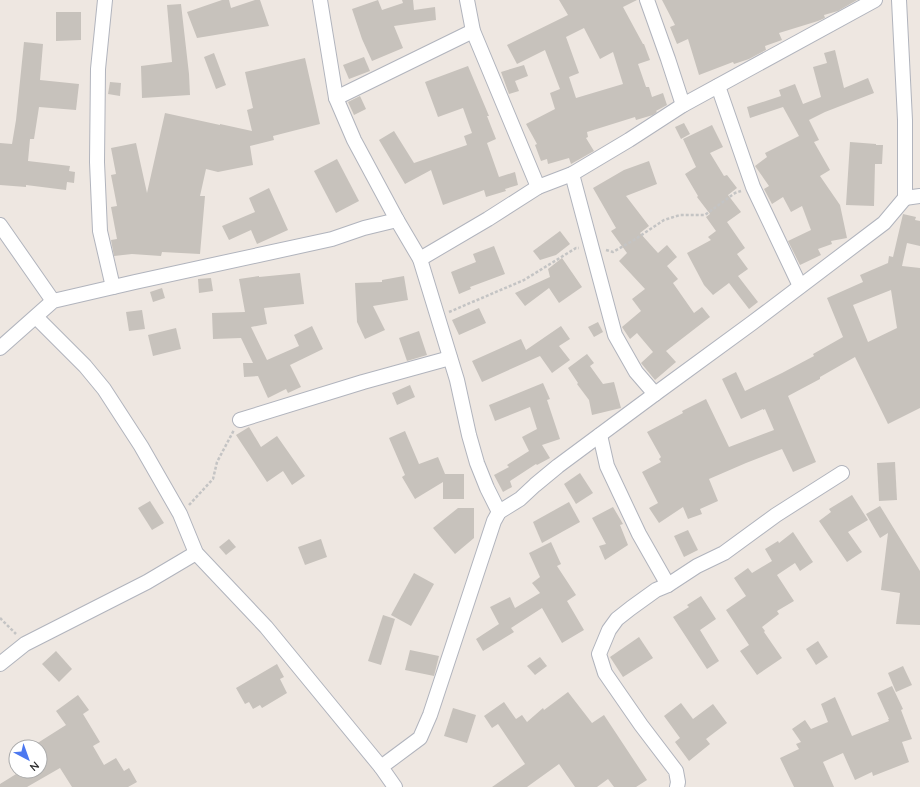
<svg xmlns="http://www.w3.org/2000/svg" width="920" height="787" viewBox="0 0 920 787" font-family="Quicksand,sans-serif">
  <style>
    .building { fill: #c7c2bc; fill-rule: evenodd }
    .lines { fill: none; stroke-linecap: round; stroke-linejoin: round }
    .minor-casing { stroke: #b1b4bd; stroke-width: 16 }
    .path { stroke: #c4c4c4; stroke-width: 2.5; stroke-dasharray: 3 2; stroke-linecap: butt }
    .minor { stroke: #fff; stroke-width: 14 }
  </style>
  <rect width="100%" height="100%" fill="#eee7e1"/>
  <g class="building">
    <polygon points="222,0 229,0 231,8 255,0 260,0 269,26 197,38 187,12"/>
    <polygon points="378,0 382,10 403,3 402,0 413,0 414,10 435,7 436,20 394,26 403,48 372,61 362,39 352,9"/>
    <path d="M559,0H637L623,7L643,44H644L650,60L638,64L646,87H649L652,97L663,93L667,105L656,111L657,112L653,115L636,120L635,117L587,132L588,137L586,138L594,151L571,164L569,158L548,164L547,159L541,161L535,145L537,144L526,124L555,109L550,93L560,89L545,50L517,64L507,45L568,15ZM584,28L600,59L613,52L623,84L576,98L569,77L579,73L566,37Z"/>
    <polygon points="662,0 857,0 838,11 824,15 825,18 818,21 779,33 782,40 765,46 766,50 749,59 734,64 733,62 699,75 688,39 677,44 670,27 675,25"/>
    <polygon points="181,4 189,74 190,95 142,98 141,66 172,62 167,5"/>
    <polygon points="56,12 81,12 81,40 56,41"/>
    <polygon points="24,42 43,44 40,80 79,84 76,110 39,107 34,139 30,139 28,161 70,166 69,171 75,172 74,183 67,182 66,190 26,185 26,187 0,185 0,143 12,144 16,120"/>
    <polygon points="835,50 844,88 868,78 874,93 825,112 809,120 819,140 814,142 830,170 820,176 840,205 847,238 831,241 832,244 818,249 821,255 800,265 788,241 811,230 802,206 791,212 783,197 772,204 764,189 769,186 755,166 767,157 765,153 799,136 783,107 750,118 747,107 781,96 779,90 795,84 803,104 821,97 813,67 827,63 824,53"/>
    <polygon points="214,53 226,85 216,89 204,57"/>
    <polygon points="364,57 370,71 349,79 343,65"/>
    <polygon points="305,58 320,124 273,136 274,140 250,146 253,165 218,172 206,169 200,196 205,196 200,254 162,252 161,256 132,254 114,256 111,240 117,239 111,207 117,206 111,175 116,174 111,148 136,143 147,193 165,113 220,125 220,124 252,131 247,110 253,108 245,72"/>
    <polygon points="524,65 528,76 515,81 519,91 509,94 501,72"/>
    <polygon points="468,66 489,116 487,116 496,139 487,143 499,177 515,172 518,185 505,189 506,191 486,197 484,190 443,205 431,170 405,184 379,140 394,131 414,163 467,145 464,136 472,133 463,108 438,117 425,82"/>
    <polygon points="110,82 121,83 120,96 108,94"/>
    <polygon points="360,96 366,109 354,115 348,102"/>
    <polygon points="684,123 690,134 681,139 675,127"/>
    <polygon points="712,125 723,147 710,153 724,176 727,175 737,188 728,195 741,212 727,222 745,248 737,254 748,269 738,276 758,302 749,309 729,283 713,295 704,285 687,253 711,240 708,237 716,231 706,217 710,214 697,197 698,196 685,174 696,167 683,139"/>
    <polygon points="850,142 876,144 876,145 883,145 882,164 875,164 874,206 846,205"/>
    <polygon points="337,159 359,201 336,213 314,171"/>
    <polygon points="649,161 657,184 626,196 649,226 640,233 658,253 667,245 677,257 667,266 678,279 673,283 694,313 702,307 710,317 666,351 676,362 655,380 641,363 653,352 637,333 630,339 622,327 641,311 632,299 645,289 619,261 627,253 611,231 616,228 593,188 624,170"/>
    <polygon points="269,188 288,230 257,244 251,230 229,240 222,226 255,212 249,198"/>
    <path d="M903,214L916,217L915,220L920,221V246L907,243L902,266L920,268V408L888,424L855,357L820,377V379L788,396L816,462L793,472L782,449L746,463L709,479L718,501L700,509L702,514L688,519L683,507L659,523L649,508L658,503L642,472L661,462L659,459L661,457L647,432L683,413L682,411L706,399L729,447L774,430L765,409L763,410V409L741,419L722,379L736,372L745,391L782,373L814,356L813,354L843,337L827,298L863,282L860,275L888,263L889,256L893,257ZM891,290L897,328L868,342L853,305Z"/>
    <polygon points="560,231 570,244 556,255 540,260 533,251"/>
    <polygon points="494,246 505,274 470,287 471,289 459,294 451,272 476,262 473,254"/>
    <polygon points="562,258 582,287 559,303 549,288 525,306 515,293 550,277 548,269"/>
    <polygon points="300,273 304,304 264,308 267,324 251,327 267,360 299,346 294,335 312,326 323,349 290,365 301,387 288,393 286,389 268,398 258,376 244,377 243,363 253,363 241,338 213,339 212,313 245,312 239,279 259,276 259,277"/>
    <polygon points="404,276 408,300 373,306 385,330 365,339 357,322 355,283 382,282 382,280"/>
    <polygon points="211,278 213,291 199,293 198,279"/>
    <polygon points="162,288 165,298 153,302 150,292"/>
    <polygon points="479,308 486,323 459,335 452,320"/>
    <polygon points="142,310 145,329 129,331 126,312"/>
    <polygon points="598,322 603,332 594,337 588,327"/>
    <polygon points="561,326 570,339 559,346 570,360 552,373 540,356 482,382 472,361 521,339 526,350"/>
    <polygon points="176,328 181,349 153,356 148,335"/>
    <polygon points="419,331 427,355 407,361 399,338"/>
    <polygon points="587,354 594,363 590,366 603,384 614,382 621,408 592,415 589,400 577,384 578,383 568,368"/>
    <polygon points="543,383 550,399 547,400 560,439 542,445 550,458 537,465 536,464 510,481 512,487 503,492 494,475 509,467 507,465 529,451 522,437 537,429 530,407 495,421 489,405"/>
    <polygon points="410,385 415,397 397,405 392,393"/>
    <polygon points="249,427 261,447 277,436 305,476 292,485 283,471 267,482 236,435"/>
    <polygon points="405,431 419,464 438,457 445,474 464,474 464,499 443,499 443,482 415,499 402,477 405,475 389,438"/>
    <polygon points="895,462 897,500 879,501 877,463"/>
    <polygon points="580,473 593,493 576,504 564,484"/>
    <polygon points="852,495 868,520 848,532 862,552 847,562 819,521 831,512 829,509"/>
    <polygon points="150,501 164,523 152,530 138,508"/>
    <polygon points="569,502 580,522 542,543 533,522"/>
    <polygon points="880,506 920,571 920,625 896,624 900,593 881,590 888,533 880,538 866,514"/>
    <polygon points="613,507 623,524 620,525 628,545 605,560 599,546 606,544 592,518"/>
    <polygon points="458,508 474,508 474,538 455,554 433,528"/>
    <polygon points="688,530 698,550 684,557 674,536"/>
    <polygon points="793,532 813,562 800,571 795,563 777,575 794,601 777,611 779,614 762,627 765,631 764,632 782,658 757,675 740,651 749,645 726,610 746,596 734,578 748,568 752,573 772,561 765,549 778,541 779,543"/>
    <polygon points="229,539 236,547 226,555 219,547"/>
    <polygon points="321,539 327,557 305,565 298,547"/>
    <polygon points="551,542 561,564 557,566 576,595 567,601 584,630 562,643 542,608 511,628 514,632 483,651 476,639 499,624 490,607 510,597 515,608 540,593 532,583 540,577 529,553"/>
    <polygon points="414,573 434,584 411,626 391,615"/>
    <polygon points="701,596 716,619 700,630 719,661 707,669 673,617 689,607 687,605"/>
    <polygon points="383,615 395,619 381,665 368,661"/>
    <polygon points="639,637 653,658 623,677 610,657"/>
    <polygon points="818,641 828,657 816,665 806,649"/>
    <polygon points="410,650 439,656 434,676 405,670"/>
    <polygon points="56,651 72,669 59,682 42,664"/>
    <polygon points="540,657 547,666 535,675 527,666"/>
    <polygon points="277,664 284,677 280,679 287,693 262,708 260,705 253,709 249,702 245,704 236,688"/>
    <polygon points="903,666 912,685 896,692 888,673"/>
    <polygon points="892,686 903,709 901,710 912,739 902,742 909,762 873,776 872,772 855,780 843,753 823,762 834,787 794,787 780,758 799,749 796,744 801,742 792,729 805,720 811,729 828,722 821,704 835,697 852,736 889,721 888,719 889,719 877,693"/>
    <polygon points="568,692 592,723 604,715 647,780 636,787 614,787 608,779 597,787 575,787 559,764 527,787 492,787 525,764 498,724 492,728 484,716 504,702 516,719 522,715 527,722 543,708 544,710"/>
    <polygon points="78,695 89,710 83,714 100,742 93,746 104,765 116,758 124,771 129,768 137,782 128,787 72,787 60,768 27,787 0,787 0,784 21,771 40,771 40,747 38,747 36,744 66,725 56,711"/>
    <polygon points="681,703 693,719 713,704 727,723 706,739 710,744 689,761 675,742 680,738 664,716"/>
    <polygon points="453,708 476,715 467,743 444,736"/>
  </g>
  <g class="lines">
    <defs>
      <g id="minor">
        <polyline points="105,0 98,69 97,162 100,231 113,287"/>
        <polyline points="320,0 336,98 354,140 397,220 420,259 457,380 469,435 477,463 487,488 499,512"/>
        <polyline points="467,0 473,31 538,187"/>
        <polyline points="647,0 668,59 683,105"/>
        <polyline points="718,86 753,187 800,286"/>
        <polyline points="336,98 473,31"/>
        <polyline points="572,174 615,335 636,372 655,394"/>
        <polyline points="905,198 920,196"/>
        <polyline points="0,225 53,301"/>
        <polyline points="420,259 488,219 538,187 572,174 629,140 683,105 875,0"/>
        <polyline points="36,317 85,366 104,389 141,446 180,514 196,553 266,627 381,767 395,787"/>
        <polyline points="0,348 53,301 135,282 332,239 364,228 397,220"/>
        <polyline points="240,420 363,382 450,358"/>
        <polyline points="600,435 607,466 639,534 668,585"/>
        <polyline points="0,664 25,644 147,582 196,553"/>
        <polyline points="381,767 420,738 430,715 494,521 499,512 520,499 535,485 558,466 655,394 752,323 884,223 905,198 905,120 899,0"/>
        <polyline points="677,787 678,782 676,771 641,725 605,673 599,654 609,630 617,619 631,608 656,590 668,585 697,566 724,553 776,515 842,473"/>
      </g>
    </defs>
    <use href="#minor" class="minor-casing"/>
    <g class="path">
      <polyline points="606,250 613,252 634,240 664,220 680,215 705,215 735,193 741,191"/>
      <polyline points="449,312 524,280 576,248 579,248"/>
      <polyline points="189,505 213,479 217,462 234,430"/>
      <polyline points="0,618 16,634"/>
    </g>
    <use href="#minor" class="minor"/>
  </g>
  <g transform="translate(28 759) rotate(139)"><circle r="19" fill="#ffffff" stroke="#ababab"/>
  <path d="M0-3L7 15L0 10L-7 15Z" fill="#4c78f0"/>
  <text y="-6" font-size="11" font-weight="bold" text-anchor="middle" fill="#2e2e2e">N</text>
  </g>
</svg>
